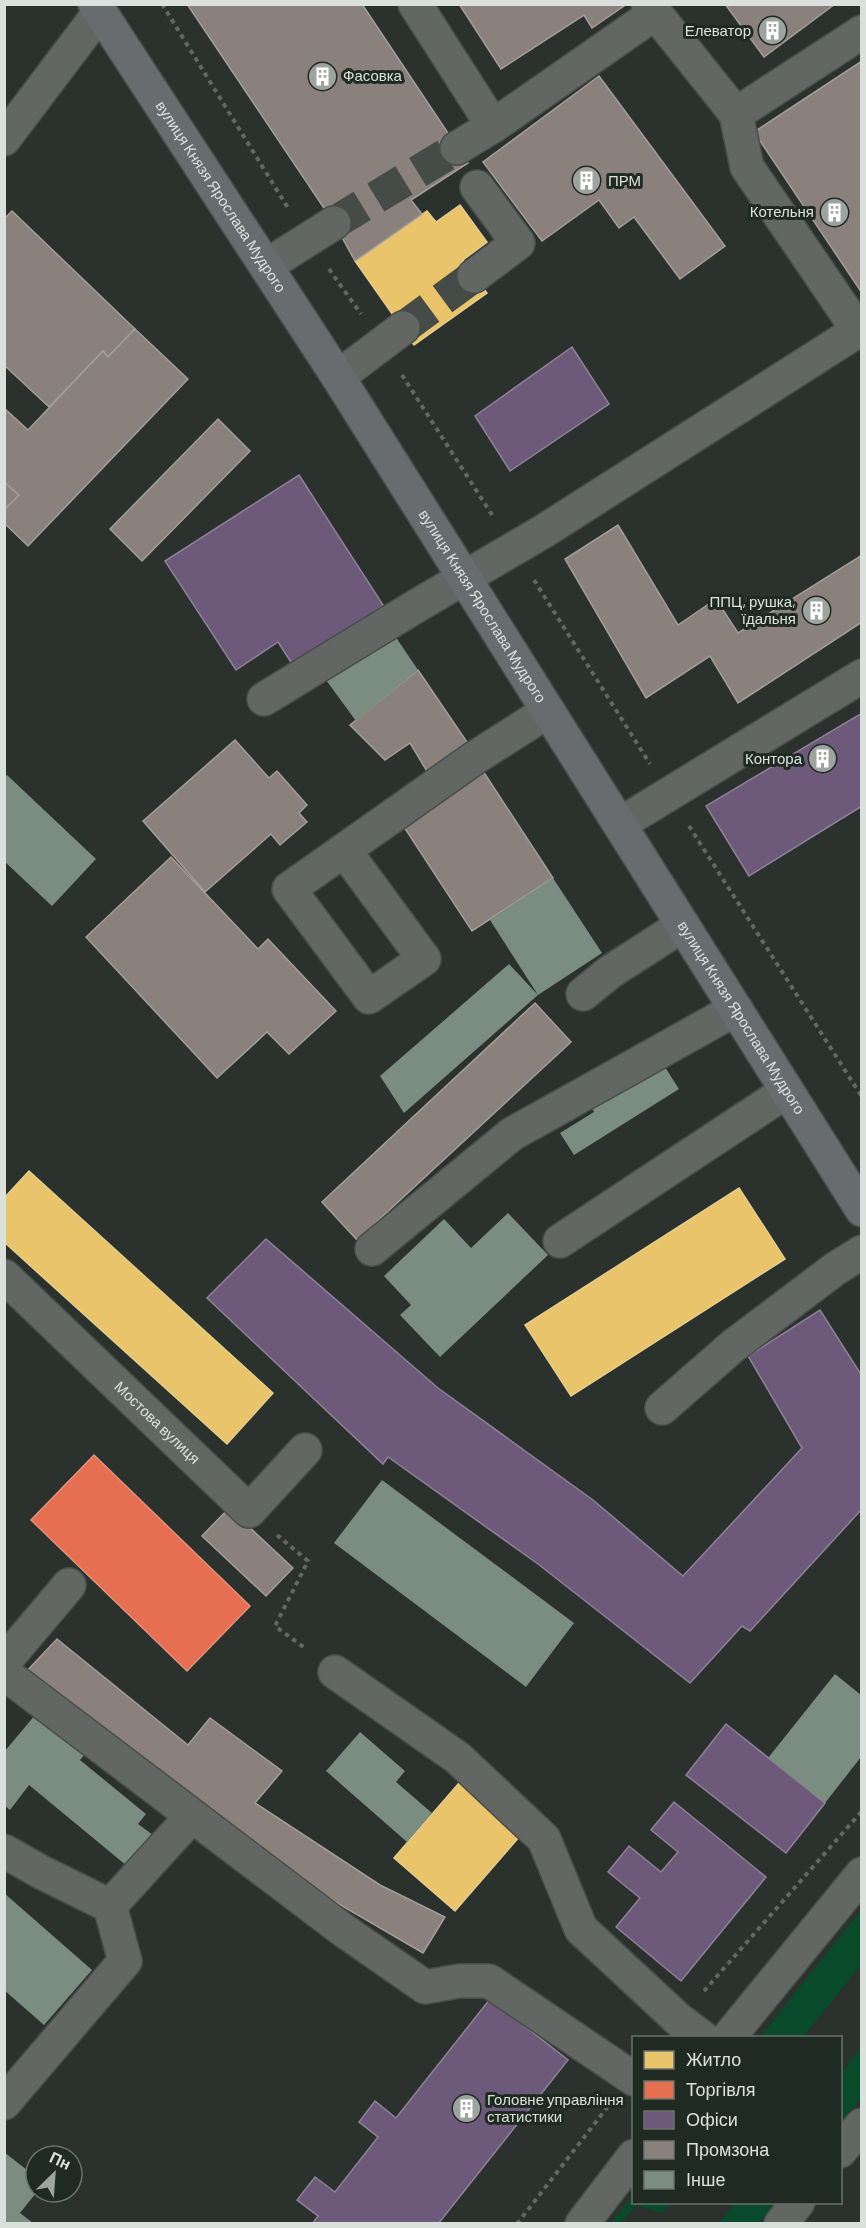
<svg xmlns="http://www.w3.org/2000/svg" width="866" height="2228" viewBox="0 0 866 2228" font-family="Barlow,sans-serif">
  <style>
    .green { fill: #084a2a }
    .homes { fill: #e9c46a; stroke: #e4cd8c; stroke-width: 1.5 }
    .shops { fill: #e76f51; stroke: #e3917b; stroke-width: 1.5 }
    .offices { fill: #6d597a; stroke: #8e8297; stroke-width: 1.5 }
    .industry { fill: #8a817c; stroke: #a29e99; stroke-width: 1.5 }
    .building { fill: #7b8c81 }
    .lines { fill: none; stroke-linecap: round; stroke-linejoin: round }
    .minor-tunnel { stroke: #454b47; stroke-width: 33; stroke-dasharray: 33 16; stroke-linecap: butt }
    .minor-casing { stroke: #474d49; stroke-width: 36 }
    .major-casing { stroke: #474d49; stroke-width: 36 }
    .path { stroke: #626764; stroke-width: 4; stroke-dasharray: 4.5 4.5; stroke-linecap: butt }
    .minor { stroke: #626764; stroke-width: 33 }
    .major { stroke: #686c6e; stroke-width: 33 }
    .labels { text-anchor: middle; stroke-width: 6; stroke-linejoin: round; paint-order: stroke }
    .poi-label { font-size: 15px; fill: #dae1dc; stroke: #1e2a22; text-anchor: end }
    .street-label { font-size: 15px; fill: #dae1dc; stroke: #1e2a22 }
  </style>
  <rect width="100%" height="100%" fill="#2b312d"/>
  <g class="green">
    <polygon points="861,1910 861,1965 803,2037 760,2037"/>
    <polygon points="861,2047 861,2098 841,2124 841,2073"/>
    <polygon points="633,2195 634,2202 670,2203 662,2213 636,2205 621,2223 611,2223"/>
    <polygon points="736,2203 736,2202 776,2203 759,2223 719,2223"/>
  </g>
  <g class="homes">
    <polygon points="460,205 487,242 463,260 487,293 414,345 355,261 427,211 436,222"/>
    <polygon points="29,1171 273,1393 227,1444 4,1242 4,1198"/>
    <polygon points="739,1188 785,1259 571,1396 525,1325"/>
    <polygon points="459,1783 520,1836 455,1911 394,1858"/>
  </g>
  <polygon class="shops" points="94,1455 250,1606 187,1671 31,1520"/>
  <g class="offices">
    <polygon points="572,347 609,404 510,471 475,416"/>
    <polygon points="299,475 385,608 294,667 278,642 236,670 165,561"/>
    <polygon points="862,713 862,806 749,876 706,806"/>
    <polygon points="266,1239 438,1388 593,1500 683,1576 802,1448 748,1356 820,1310 862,1376 862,1509 750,1631 742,1626 690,1683 538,1564 388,1457 383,1464 207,1298"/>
    <polygon points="726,1724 825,1803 786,1853 686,1775"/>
    <polygon points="674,1802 766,1877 681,1981 616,1927 640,1898 608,1872 629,1846 661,1872 678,1852 651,1830"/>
    <polygon points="490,1999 568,2060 438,2224 312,2224 318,2216 297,2200 315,2177 335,2192 378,2137 359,2122 375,2101 396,2118"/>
  </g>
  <g class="industry">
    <polygon points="187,4 362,4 468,163 411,200 422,214 355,261 334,223"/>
    <polygon points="459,4 623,4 624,6 592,28 584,15 501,69"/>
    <polygon points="725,4 835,4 764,57"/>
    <polygon points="862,61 862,293 754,132"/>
    <polygon points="599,76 725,246 680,279 634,217 619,228 599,200 542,241 483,162"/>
    <polygon points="12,211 135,329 108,357 103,351 49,407 4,365 4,219"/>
    <polygon points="135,329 188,379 28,546 4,523 4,510 19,495 4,482 4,408 28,430 103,351 108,357"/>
    <polygon points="218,419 250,451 142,561 110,529"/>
    <polygon points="4,482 19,495 4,510"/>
    <polygon points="618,525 678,625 716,599 738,633 862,555 862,622 738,703 710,656 646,698 565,559"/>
    <polygon points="418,670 469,745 428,773 410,743 385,760 350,725"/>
    <polygon points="235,740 269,778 277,771 307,805 299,813 307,822 280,845 271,834 205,892 143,821"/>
    <polygon points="483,771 553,878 472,931 402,824"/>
    <polygon points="171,857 258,949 268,939 336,1011 289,1054 267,1032 217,1078 86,937"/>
    <polygon points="535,1003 571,1042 357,1240 322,1202"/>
    <polygon points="229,1508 293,1568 266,1596 202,1536"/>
    <polygon points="57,1639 188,1745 210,1718 282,1771 255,1803 380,1885 445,1917 423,1953 287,1874 25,1673"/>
  </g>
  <g class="building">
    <polygon points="393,633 418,670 356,721 326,680"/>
    <polygon points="7,775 96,859 52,906 4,861 4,778"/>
    <polygon points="553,878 602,953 538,995 490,920"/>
    <polygon points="509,964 538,995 404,1113 380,1076"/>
    <polygon points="663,1064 679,1089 574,1155 560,1133 594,1112 592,1108"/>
    <polygon points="508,1213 548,1255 440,1357 400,1315 411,1305 384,1276 444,1219 471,1248"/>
    <polygon points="382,1480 574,1623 526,1687 334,1543"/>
    <polygon points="835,1674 861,1695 861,1757 825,1803 768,1758"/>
    <polygon points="41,1708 90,1748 80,1760 146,1814 138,1824 153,1835 127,1866 29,1785 10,1810 4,1805 4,1752"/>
    <polygon points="360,1732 405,1771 396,1782 432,1813 407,1842 326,1771"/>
    <polygon points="4,1893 92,1970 44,2025 4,1990"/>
    <polygon points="4,2152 36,2177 36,2193 20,2213 33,2223 4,2223"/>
  </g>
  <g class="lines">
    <g class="minor-tunnel">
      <polyline points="334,223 457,148"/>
      <polyline points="403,328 474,276"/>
    </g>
    <defs>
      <g id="minor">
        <polyline points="415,4 493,126"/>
        <polyline points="648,4 736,114 747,167 858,330"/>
        <polyline points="736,114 862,32"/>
        <polyline points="4,139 100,12"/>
        <polyline points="457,148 493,126 654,14"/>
        <polyline points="266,266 334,223"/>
        <polyline points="474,276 518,243 477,187"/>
        <polyline points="338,377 403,328"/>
        <polyline points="264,699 418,605 544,531 862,328"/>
        <polyline points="620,824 862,676"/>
        <polyline points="344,850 424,959 369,997 289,889 476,757 548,711"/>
        <polyline points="583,994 610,972 683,925"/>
        <polyline points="560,1241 787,1091"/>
        <polyline points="372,1249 512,1134 736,1009"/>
        <path id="s1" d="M4,1276L249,1511L305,1450"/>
        <polyline points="662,1408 733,1346 835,1269 862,1252"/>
        <polyline points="4,1662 69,1585"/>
        <polyline points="335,1672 458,1758 544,1839 581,1929 679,2020 703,2038"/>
        <polyline points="4,1673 343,1930 425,1987 459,1981 489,1981 634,2079"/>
        <polyline points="4,1851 41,1872 110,1906"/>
        <polyline points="728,2038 862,1874"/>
        <polyline points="4,2103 125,1961 110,1906 192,1816"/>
        <polyline points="840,2151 862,2125"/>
        <polyline points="582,2224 634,2156"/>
        <polyline points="781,2224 798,2202"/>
      </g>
      <g id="major">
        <path id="s2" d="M95,4L338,377L862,1210"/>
      </g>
    </defs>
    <use href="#minor" class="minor-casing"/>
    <use href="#major" class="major-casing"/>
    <g class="path">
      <polyline points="162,4 288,208"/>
      <polyline points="329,269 361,314"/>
      <polyline points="402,375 494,518"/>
      <polyline points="534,580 650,764"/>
      <polyline points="689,826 862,1097"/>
      <polyline points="277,1535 308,1561 275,1626 306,1649"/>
      <polyline points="704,1991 862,1811"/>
      <polyline points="517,2224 609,2105"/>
    </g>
    <use href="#minor" class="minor"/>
    <use href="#major" class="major"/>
  </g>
  <defs>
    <symbol id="building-disc" viewBox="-11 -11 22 22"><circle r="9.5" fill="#9da39f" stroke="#1e2a22"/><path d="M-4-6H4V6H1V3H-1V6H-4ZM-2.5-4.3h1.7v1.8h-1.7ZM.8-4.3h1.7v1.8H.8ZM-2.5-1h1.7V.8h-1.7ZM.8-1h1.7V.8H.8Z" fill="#fff"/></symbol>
  </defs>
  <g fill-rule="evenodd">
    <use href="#building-disc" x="756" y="14" width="33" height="33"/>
    <use href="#building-disc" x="306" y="60" width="33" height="33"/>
    <use href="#building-disc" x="570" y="164" width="33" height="33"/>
    <use href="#building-disc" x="818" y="196" width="33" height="33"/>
    <use href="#building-disc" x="800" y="594" width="33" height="33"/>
    <use href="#building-disc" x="806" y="742" width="33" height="33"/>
    <use href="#building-disc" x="450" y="2092" width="33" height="33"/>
  </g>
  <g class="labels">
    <g class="poi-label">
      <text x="751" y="36">Елеватор</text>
      <text x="343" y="81" text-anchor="start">Фасовка</text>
      <text x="608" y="186" text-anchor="start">ПРМ</text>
      <text x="814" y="217">Котельня</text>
      <text x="796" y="607">ППЦ, рушка,<tspan x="796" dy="17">їдальня</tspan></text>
      <text x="802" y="764">Контора</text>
      <text x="487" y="2105" text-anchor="start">Головне управління<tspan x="487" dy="17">статистики</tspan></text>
    </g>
    <g class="street-label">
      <text dy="5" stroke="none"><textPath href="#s2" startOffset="230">вулиця Князя Ярослава Мудрого</textPath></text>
      <text dy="5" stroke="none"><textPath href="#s2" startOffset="716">вулиця Князя Ярослава Мудрого</textPath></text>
      <text dy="5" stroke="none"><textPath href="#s2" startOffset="1202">вулиця Князя Ярослава Мудрого</textPath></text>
      <text dy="5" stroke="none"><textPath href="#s1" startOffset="212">Мостова вулиця</textPath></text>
    </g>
  </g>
  <rect width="866" height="2228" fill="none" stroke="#dae1dc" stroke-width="12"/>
  <rect x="632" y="2036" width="210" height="168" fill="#1e2a22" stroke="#69736c" stroke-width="1.5"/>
  <rect x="644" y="2051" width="30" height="18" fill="#e9c46a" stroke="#69736c" stroke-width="1.5"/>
  <text x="686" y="2066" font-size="18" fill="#dae1dc">Житло</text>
  <rect x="644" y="2081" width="30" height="18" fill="#e76f51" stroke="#69736c" stroke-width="1.5"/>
  <text x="686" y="2096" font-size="18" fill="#dae1dc">Торгівля</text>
  <rect x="644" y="2111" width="30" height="18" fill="#6d597a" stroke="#69736c" stroke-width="1.5"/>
  <text x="686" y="2126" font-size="18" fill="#dae1dc">Офіси</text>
  <rect x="644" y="2141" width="30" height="18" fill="#8a817c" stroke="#69736c" stroke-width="1.5"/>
  <text x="686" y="2156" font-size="18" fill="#dae1dc">Промзона</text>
  <rect x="644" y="2171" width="30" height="18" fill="#7b8c81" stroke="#69736c" stroke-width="1.5"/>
  <text x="686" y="2186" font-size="18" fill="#dae1dc">Інше</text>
  <g transform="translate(54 2174) rotate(25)"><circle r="28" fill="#1e2a22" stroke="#69736c" stroke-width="1.5"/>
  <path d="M0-4.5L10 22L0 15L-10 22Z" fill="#9da39f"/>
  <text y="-9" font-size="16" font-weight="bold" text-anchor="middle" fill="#dae1dc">Пн</text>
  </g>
</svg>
